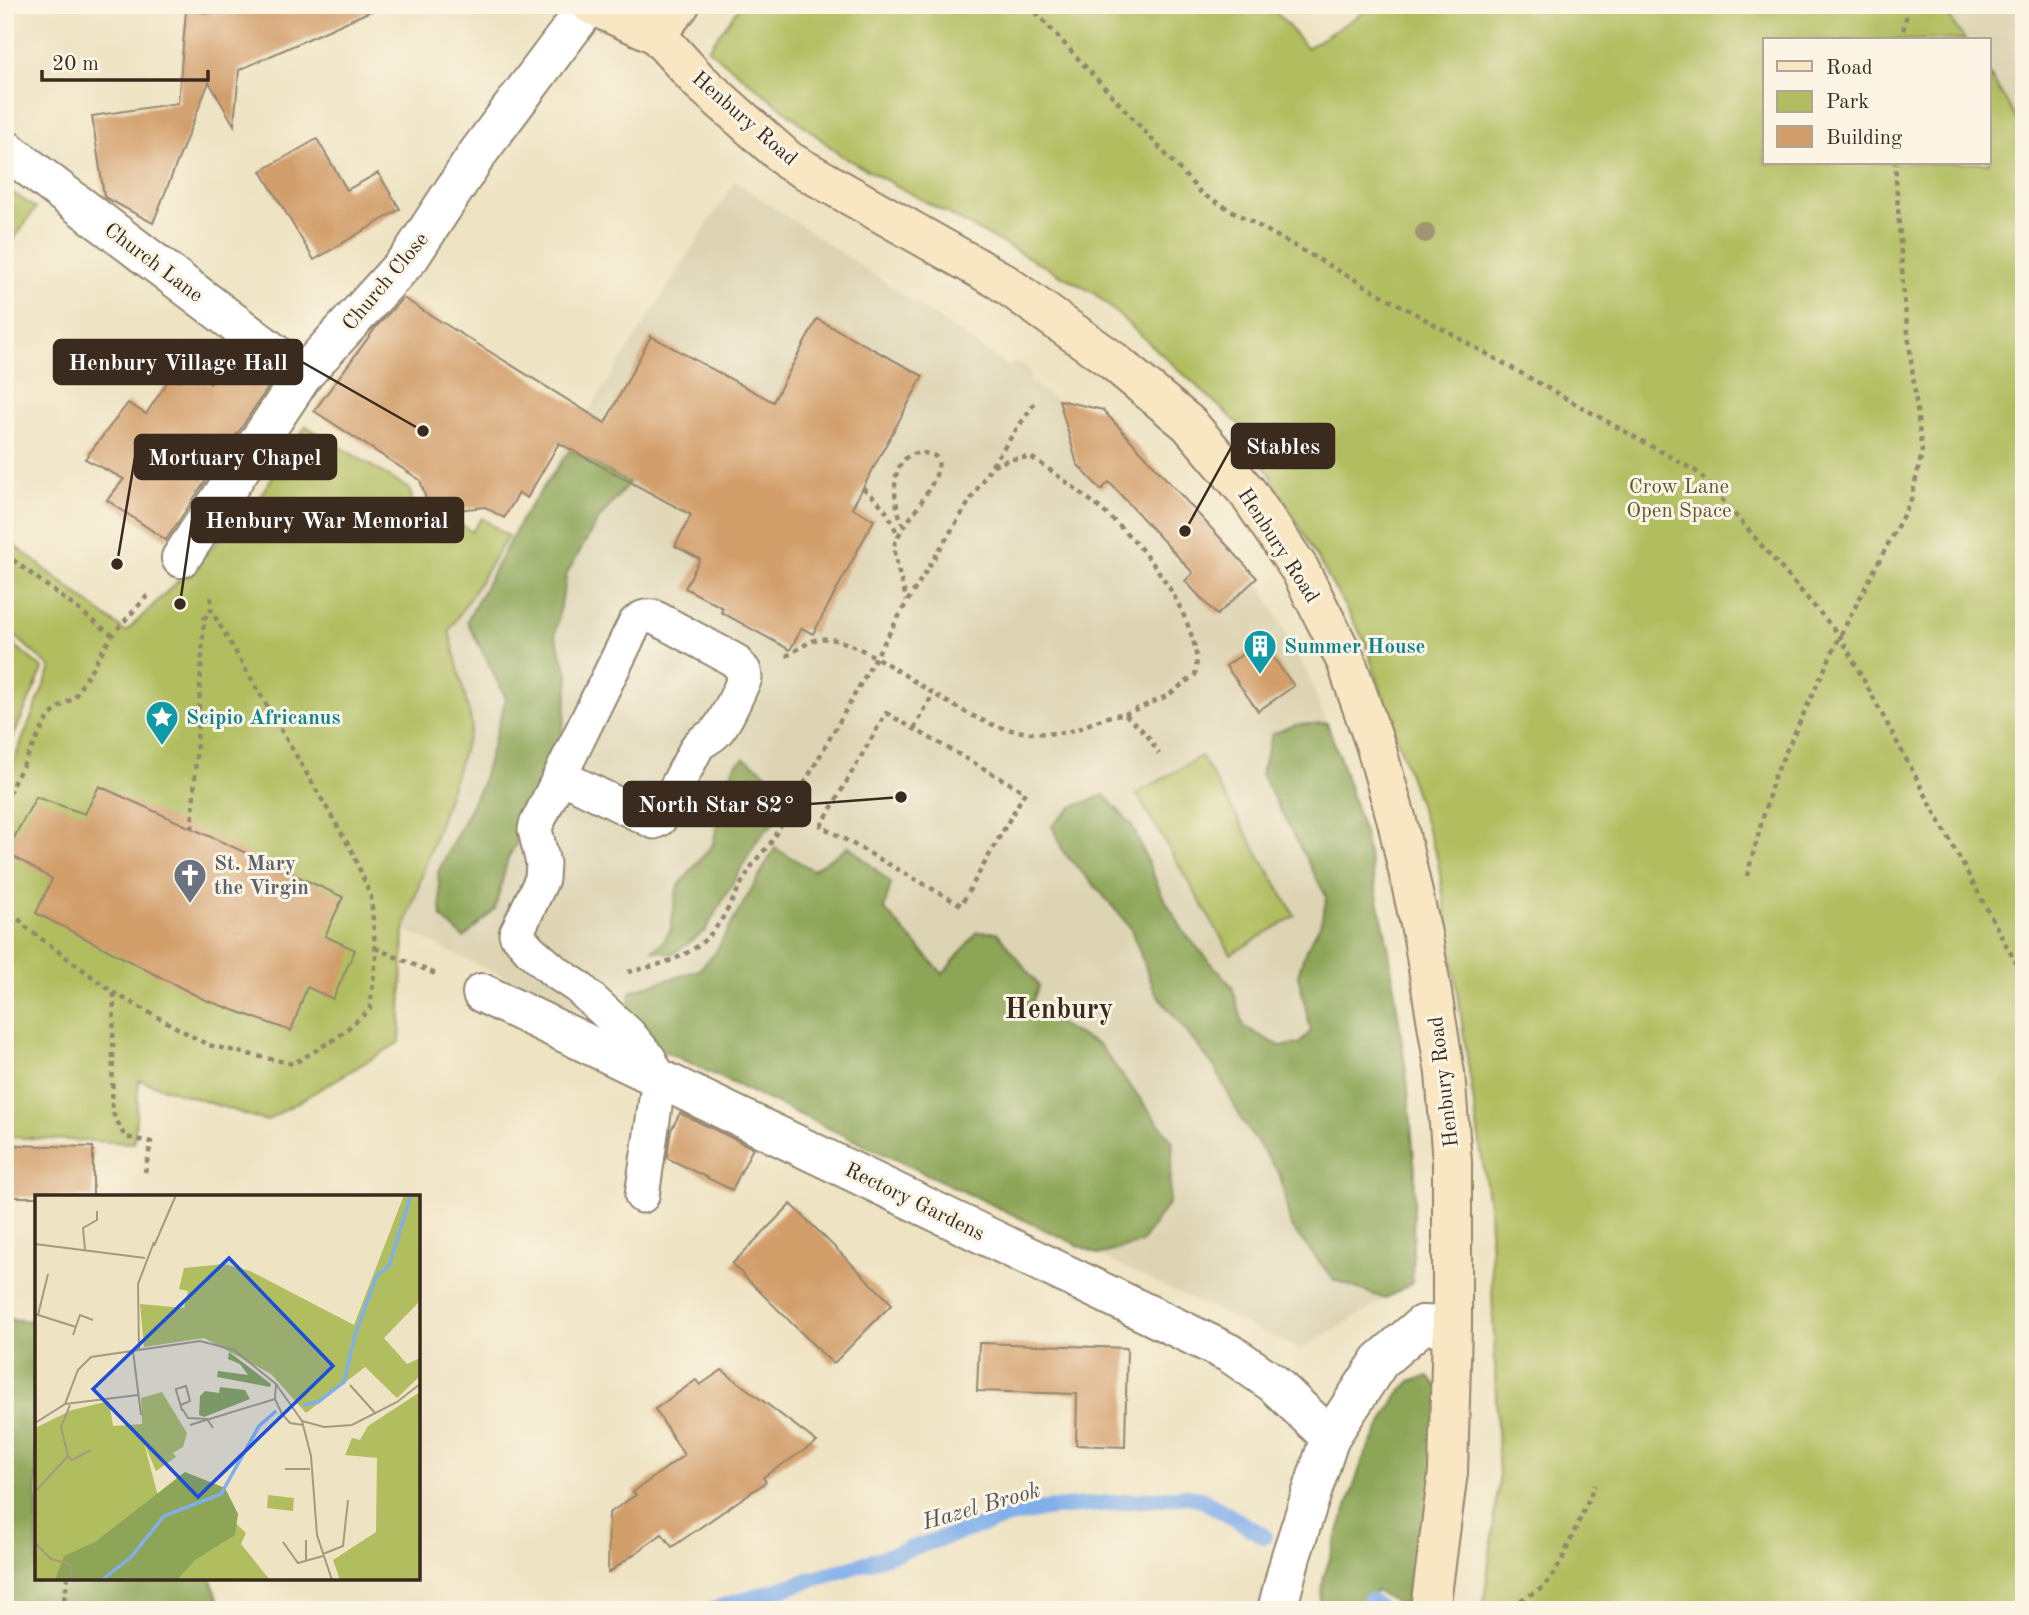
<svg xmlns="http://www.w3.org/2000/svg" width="2029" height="1615" viewBox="0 0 2029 1615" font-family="'Old Standard TT',serif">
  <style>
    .built { fill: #ddd4b4 }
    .green { fill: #b1be60; stroke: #76743f; stroke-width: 2 }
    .forest { fill: #8ca556; stroke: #64683a; stroke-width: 2 }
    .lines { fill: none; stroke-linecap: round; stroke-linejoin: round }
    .stream { stroke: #80afea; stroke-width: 16 }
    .building { fill: #d29e6a }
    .lane-casing { stroke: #948670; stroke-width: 37 }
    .street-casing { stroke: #948670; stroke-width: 42 }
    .secondary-casing { stroke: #948670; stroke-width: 42 }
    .path { stroke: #948670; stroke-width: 4.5; stroke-dasharray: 5 5; stroke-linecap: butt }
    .lane { stroke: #fff; stroke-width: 33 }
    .street { stroke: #fff; stroke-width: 38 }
    .secondary { stroke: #f9e7c3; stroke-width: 38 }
    .tree { fill: #9f9573 }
    .labels { text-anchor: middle; stroke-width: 6; stroke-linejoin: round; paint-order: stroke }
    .street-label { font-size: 21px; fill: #3b2a1e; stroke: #fcf5e5 }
    .park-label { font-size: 21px; fill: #5e5632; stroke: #fcf5e5 }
    .culture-label { font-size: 21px; font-weight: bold; fill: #0d838f; stroke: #fcf5e5; text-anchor: start }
    .worship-label { font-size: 21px; font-weight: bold; fill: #5b616d; stroke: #fcf5e5; text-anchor: start }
    .water-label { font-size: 23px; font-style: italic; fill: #50525b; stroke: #fcf5e5 }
    .district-label { font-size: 28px; font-weight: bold; fill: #3b2a1e; stroke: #fcf5e5 }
    .inset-river { fill: none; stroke: #80afea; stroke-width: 3.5 }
    .inset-road { fill: none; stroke: #a69981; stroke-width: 2 }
    .view { fill: #1d4ed8; fill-opacity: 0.15; stroke: #1d4ed8; stroke-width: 3.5 }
    .inset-edge { fill: none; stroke: #3b2a1e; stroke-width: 3.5 }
    .leader { fill: none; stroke: #3b2a1e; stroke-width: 2.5 }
    .callout-dot { fill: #3b2a1e; stroke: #fcf5e5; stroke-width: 2.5 }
    .callout { fill: #3b2a1e; stroke: #3b2a1e; stroke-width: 2.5 }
    .callout-label { font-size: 23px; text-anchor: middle; font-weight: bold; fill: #fff }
  </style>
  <rect width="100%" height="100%" fill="#fcf5e5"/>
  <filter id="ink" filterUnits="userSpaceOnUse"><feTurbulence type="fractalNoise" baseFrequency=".0143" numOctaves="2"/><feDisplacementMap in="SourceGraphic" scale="14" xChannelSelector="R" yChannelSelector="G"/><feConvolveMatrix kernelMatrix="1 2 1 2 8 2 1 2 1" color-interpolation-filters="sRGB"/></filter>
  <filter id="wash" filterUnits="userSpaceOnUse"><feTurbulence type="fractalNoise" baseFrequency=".00686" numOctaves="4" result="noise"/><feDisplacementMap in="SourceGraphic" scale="28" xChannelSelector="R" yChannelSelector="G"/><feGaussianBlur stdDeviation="1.57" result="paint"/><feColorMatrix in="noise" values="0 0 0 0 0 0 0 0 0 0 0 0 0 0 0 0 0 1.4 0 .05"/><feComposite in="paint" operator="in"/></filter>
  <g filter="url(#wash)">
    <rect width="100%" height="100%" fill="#eee3c3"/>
    <g class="built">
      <polygon points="1958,5 2024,5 2024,130 1989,74 1989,40 1965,40 1943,9"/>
      <polygon points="735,181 1008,366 1016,363 1025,365 1030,373 1029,382 1067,407 1111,418 1257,578 1308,675 1341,761 1364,833 1389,951 1407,1078 1415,1171 1412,1283 1300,1350 404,930 472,726 449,631"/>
    </g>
    <g class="green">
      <polygon points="741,5 1270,5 1307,48 1375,5 1938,5 1943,9 1965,40 1765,40 1765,163 1989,163 1989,74 2024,130 2024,1610 1483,1610 1499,1481 1489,1205 1438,861 1364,640 1243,428 1094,293 843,157 708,49"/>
      <polygon points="5,188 36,208 5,252"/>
      <polygon points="306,426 409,489 414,505 438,522 456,520 471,532 482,518 508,536 449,631 472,725 404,930 400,1042 266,1121 139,1080 134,1143 5,1137 5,783 51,668 5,627 5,538 126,632 252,508"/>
      <polygon points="5,637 43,669 5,755"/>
      <polygon points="1201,756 1295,916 1231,954 1137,794"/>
    </g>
    <g class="forest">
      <polygon points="570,450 629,483 599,519 567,573 555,634 569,677 564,722 545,792 508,858 495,909 464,938 442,918 438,872 481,786 506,698 467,621 525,513"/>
      <polygon points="1327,723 1341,761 1364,833 1389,951 1407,1078 1415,1171 1412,1283 1385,1299 1334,1280 1291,1227 1280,1175 1241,1119 1215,1068 1155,992 1130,927 1103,895 1064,853 1052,826 1072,807 1104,795 1132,825 1161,893 1186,935 1232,986 1244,1027 1280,1046 1299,1044 1311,1031 1298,975 1305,952 1320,925 1327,898 1261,774 1272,734 1295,725"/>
      <polygon points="744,758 761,769 786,793 776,820 758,839 705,931 673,954 652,950 662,943 671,929 677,888 713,844 725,791 734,766"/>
      <polygon points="849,846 891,883 884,909 943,974 977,932 997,932 1039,986 1029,1009 1099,1045 1173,1142 1169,1203 1141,1243 1099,1255 649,1044 628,1012 631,991 699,970 715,953 775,848 813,870"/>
      <polygon points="5,1319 37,1321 37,1578 210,1578 223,1610 5,1610"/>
      <polygon points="1429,1377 1441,1391 1432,1489 1404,1607 1376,1591 1365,1610 1318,1610 1324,1576 1363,1459 1396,1397 1412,1380"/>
    </g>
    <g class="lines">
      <g class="stream">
        <polyline points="1370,1601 1382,1609"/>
        <polyline points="710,1610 831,1574 1005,1518 1045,1509 1188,1496 1201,1499 1264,1536"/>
      </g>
    </g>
    <g id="blocks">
      <g class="building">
        <polygon points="242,5 384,5 239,70 234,125 209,82 153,223 106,198 104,196 92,116 178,103 186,11 223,14"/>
        <polygon points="317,139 347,190 378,173 400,209 314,260 261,171"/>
        <polygon points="403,298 605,423 651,336 773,402 817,319 923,376 852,508 874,520 813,634 802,628 790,650 721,612 723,608 685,588 700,559 675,546 691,515 559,443 527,498 519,493 504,518 485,507 447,511 426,499 420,480 314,411 377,326"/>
        <polygon points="233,350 273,380 166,540 107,500 124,479 85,459 128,403 146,414 172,375 179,381 187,369 210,384"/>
        <polygon points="1059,400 1103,410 1257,578 1217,615 1185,581 1193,573 1109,482 1101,490 1077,464"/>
        <polygon points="1261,641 1294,686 1258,711 1226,666"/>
        <polygon points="99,786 343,897 325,936 355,950 333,999 307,987 291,1031 203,999 36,913 52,879 6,852 36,797 85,814"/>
        <polygon points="680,1113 753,1148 732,1190 667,1158 671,1130"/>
        <polygon points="5,1145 93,1147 93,1197 5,1197"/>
        <polygon points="791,1204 892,1304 833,1364 732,1264"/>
        <polygon points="979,1343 1127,1348 1125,1447 1076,1445 1077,1394 977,1391"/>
        <polygon points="722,1370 817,1442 763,1477 766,1482 672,1547 662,1534 608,1573 609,1513 636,1495 633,1492 684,1455 655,1409 696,1380 700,1385"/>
      </g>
    </g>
  </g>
  <g filter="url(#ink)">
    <use href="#blocks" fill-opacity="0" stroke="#948670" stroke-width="2"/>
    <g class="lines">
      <defs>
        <path id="lane" d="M560,776L654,822L660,819L697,747C702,740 709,739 715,733C727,721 737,694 745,678L744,671L734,660L654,617C645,616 642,617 635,623L536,825L535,830L543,863L542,879L516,934L530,950L554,971L578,987L629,1034L649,1058L659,1078L642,1196"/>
        <g id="street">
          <polyline points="5,149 303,375"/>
          <polyline points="181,558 303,375 410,257 478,153 589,5"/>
          <polyline points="482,993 1231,1354 1273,1383 1330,1437"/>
          <polyline points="1277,1610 1291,1556 1330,1437 1380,1361 1422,1325 1452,1326"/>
        </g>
        <g id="secondary">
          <polyline points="591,5 656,34 699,81 789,161 1001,281 1112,360 1189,424 1248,493 1300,570 1346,661 1376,747 1397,821 1423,938 1445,1073 1452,1162 1452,1326 1448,1472 1430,1610"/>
          <polyline points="656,34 680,5"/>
        </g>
      </defs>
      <use href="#lane" class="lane-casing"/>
      <use href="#street" class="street-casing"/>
      <use href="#secondary" class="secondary-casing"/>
      <g class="path">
        <polyline points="1029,5 1202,194 1699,473 1840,636 2024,978"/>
        <polyline points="1901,40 1909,5"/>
        <polyline points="5,224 12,214"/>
        <path d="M993,465L1011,459L1031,457C1096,501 1156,548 1187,623C1194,641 1199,656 1195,675L1167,696L1125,714"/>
        <path d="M863,488C882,504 890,513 898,537"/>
        <path d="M904,526C894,508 887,464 913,454C918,452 923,453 929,454C962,459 898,529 895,543C893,558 903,586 907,601"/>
        <polyline points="5,554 112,635"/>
        <path d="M786,656C797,651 807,641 819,639C850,634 907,678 934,694C959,709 987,726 1016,731C1034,734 1057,735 1075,730C1091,724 1108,714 1125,714L1147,735L1159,754"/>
        <polygon points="886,713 1025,792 961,905 821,826"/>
        <polyline points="914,729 933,694"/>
        <polyline points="5,803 13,784 48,718 58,708 74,698 112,635 149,594"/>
        <polyline points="192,829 204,619 211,610"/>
        <polyline points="1747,876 1774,777 1840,636 1911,500 1922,453 1904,299 1895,163"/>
        <polyline points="5,904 27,928 114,993 208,1045 293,1064 338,1037 370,1009 376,957 371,897 352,851 211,610 211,596"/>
        <polyline points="375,948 438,975"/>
        <path d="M628,972C649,967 671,963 690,951C723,931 730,900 750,869C755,860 763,852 770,844L907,602L992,465L1036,401"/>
        <polyline points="114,993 112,1111 125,1137 151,1142 145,1172"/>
        <polyline points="62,1610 68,1578"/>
        <polyline points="1503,1610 1544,1587 1560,1564 1595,1485"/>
      </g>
      <use href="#lane" class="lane"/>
      <use href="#street" class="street"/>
      <use href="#secondary" class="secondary"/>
    </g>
    <circle class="tree" cx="1425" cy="233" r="10"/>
  </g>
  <defs>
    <symbol id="building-pin" viewBox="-11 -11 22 30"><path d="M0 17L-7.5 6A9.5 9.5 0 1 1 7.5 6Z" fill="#0f9aa8" stroke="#fcf5e5"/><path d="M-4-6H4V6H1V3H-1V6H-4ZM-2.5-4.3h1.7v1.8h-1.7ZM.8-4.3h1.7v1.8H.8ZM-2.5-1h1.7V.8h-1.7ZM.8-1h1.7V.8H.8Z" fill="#fff"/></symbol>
    <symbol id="sight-pin" viewBox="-11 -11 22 30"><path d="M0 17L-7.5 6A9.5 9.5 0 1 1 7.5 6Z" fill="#0f9aa8" stroke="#fcf5e5"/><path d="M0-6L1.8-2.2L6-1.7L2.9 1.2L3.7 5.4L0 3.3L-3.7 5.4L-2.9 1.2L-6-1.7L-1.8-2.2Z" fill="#fff"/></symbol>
    <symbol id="church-pin" viewBox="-11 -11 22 30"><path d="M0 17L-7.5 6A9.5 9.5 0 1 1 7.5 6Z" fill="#6b7280" stroke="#fcf5e5"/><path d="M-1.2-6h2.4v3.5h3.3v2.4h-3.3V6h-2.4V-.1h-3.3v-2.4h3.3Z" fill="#fff"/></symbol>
  </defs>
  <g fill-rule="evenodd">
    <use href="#building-pin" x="1241" y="627" width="38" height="52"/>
    <use href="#sight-pin" x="143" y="698" width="38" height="52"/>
    <use href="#church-pin" x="171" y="856" width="38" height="52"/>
  </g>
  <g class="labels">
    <g class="street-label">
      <text transform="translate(745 118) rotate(41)" y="7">Henbury Road</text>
      <text transform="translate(154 262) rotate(37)" y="7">Church Lane</text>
      <text transform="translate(385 281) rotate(-50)" y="7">Church Close</text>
      <text transform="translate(1279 545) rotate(57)" y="7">Henbury Road</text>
      <text transform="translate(1443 1082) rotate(-97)" y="7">Henbury Road</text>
      <text transform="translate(915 1201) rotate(26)" y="7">Rectory Gardens</text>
    </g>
    <g class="park-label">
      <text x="1679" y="493">Crow Lane<tspan x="1679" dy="24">Open Space</tspan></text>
    </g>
    <g class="culture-label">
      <text x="1284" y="653">Summer House</text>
      <text x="186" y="724">Scipio Africanus</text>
    </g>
    <g class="worship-label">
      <text x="214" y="870">St. Mary<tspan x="214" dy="24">the Virgin</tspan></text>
    </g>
    <g class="water-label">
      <text transform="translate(981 1505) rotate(-16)" y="8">Hazel Brook</text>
    </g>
    <g class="district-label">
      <text x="1059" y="1018">Henbury</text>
    </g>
  </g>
  <g transform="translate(35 1195)">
    <rect width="385" height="385" fill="#eee3c3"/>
    <path d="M369,0H385V106L349,143L372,169L385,163V181L362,203L330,172L271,218L236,179L169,143L109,152L105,109L149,113L153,96L144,94L149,73L189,69L215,76L319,130ZM127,197L152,238L148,252L138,258L141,262L121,276L109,248L132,335L171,300L211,338L206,349L235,385H0V233L37,215L74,206L78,231L107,229L106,203ZM385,197V385H305L298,365L341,337L342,263L310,260L317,243L325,245L333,231ZM233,300L259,303L258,316L232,313Z" fill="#b1be60"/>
    <path d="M194,157L236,189L235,192L182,182L183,176L213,180L205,169L193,164ZM185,192L210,195L215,204L169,222L164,220L165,201L170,196L184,198ZM150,277L190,293L203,319L200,340L160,365L142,385H20L29,361L60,347Z" fill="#8ca556"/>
    <path class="inset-river" d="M268,210L283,207L309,187L320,140L342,80L354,71L376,0M67,385L96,362L129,321L186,299L224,231L241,216"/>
    <path class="inset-road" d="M0,49L110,63M119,51L141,0M50,55L48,33L62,25V16M0,119L41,132M3,120L13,79M38,140L45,120L58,125M104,154L103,89L119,47M98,156L106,220M241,189L240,204L247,219L255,228L268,230M315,190L341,219M30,209L103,200M146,210L155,206L151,191L141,194V195L147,215H148L153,223L172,224L178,233M267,226L289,232L317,230L362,207L385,189M0,228L30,209L43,175L56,162L165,146L199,155L241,189L267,226L276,261L282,340L297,385M155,230L240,204M33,261L26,232L35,210M33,261L37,265L56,255M250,274H275M0,297L33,261M271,345V367M248,347L263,368L288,361M0,348L16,364L35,369L37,385M288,359L308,351L313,305"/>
    <path class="view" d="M194,63L298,171L163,302L58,194Z"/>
    <rect width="385" height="385" class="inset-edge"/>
  </g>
  <path class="leader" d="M423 431L302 362M1185 531L1232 446M117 564L135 457M180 604L192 520M901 797L810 804"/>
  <g class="callout-dot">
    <circle cx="423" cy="431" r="7"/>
    <circle cx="1185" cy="531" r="7"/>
    <circle cx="117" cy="564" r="7"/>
    <circle cx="180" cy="604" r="7"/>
    <circle cx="901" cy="797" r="7"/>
  </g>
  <g class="callout">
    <rect x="54" y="340" width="248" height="44" rx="7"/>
    <rect x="1232" y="424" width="102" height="44" rx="7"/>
    <rect x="135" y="435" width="201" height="44" rx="7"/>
    <rect x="192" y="498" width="271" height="44" rx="7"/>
    <rect x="624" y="782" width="186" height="44" rx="7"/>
  </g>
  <g class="callout-label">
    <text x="178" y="370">Henbury Village Hall</text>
    <text x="1283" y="454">Stables</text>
    <text x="235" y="465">Mortuary Chapel</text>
    <text x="327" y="528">Henbury War Memorial</text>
    <text x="717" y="812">North Star 82°</text>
  </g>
  <rect width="2029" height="1615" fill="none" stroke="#fcf5e5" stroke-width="28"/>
  <rect x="1763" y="38" width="228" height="126" fill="#fcf5e5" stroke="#afa495" stroke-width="2"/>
  <rect x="1777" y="61" width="35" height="10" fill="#f9e7c3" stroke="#afa495" stroke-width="2"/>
  <text x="1826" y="74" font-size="21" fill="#3b2a1e">Road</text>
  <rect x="1777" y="91" width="35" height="21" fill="#b1be60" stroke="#afa495" stroke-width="2"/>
  <text x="1826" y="108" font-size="21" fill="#3b2a1e">Park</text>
  <rect x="1777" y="126" width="35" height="21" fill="#d29e6a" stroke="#afa495" stroke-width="2"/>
  <text x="1826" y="144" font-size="21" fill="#3b2a1e">Building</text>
  <path d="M42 70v10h166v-10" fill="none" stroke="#3b2a1e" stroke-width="3.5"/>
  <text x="52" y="70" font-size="21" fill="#3b2a1e" stroke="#fcf5e5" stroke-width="5" paint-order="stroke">20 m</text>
</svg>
